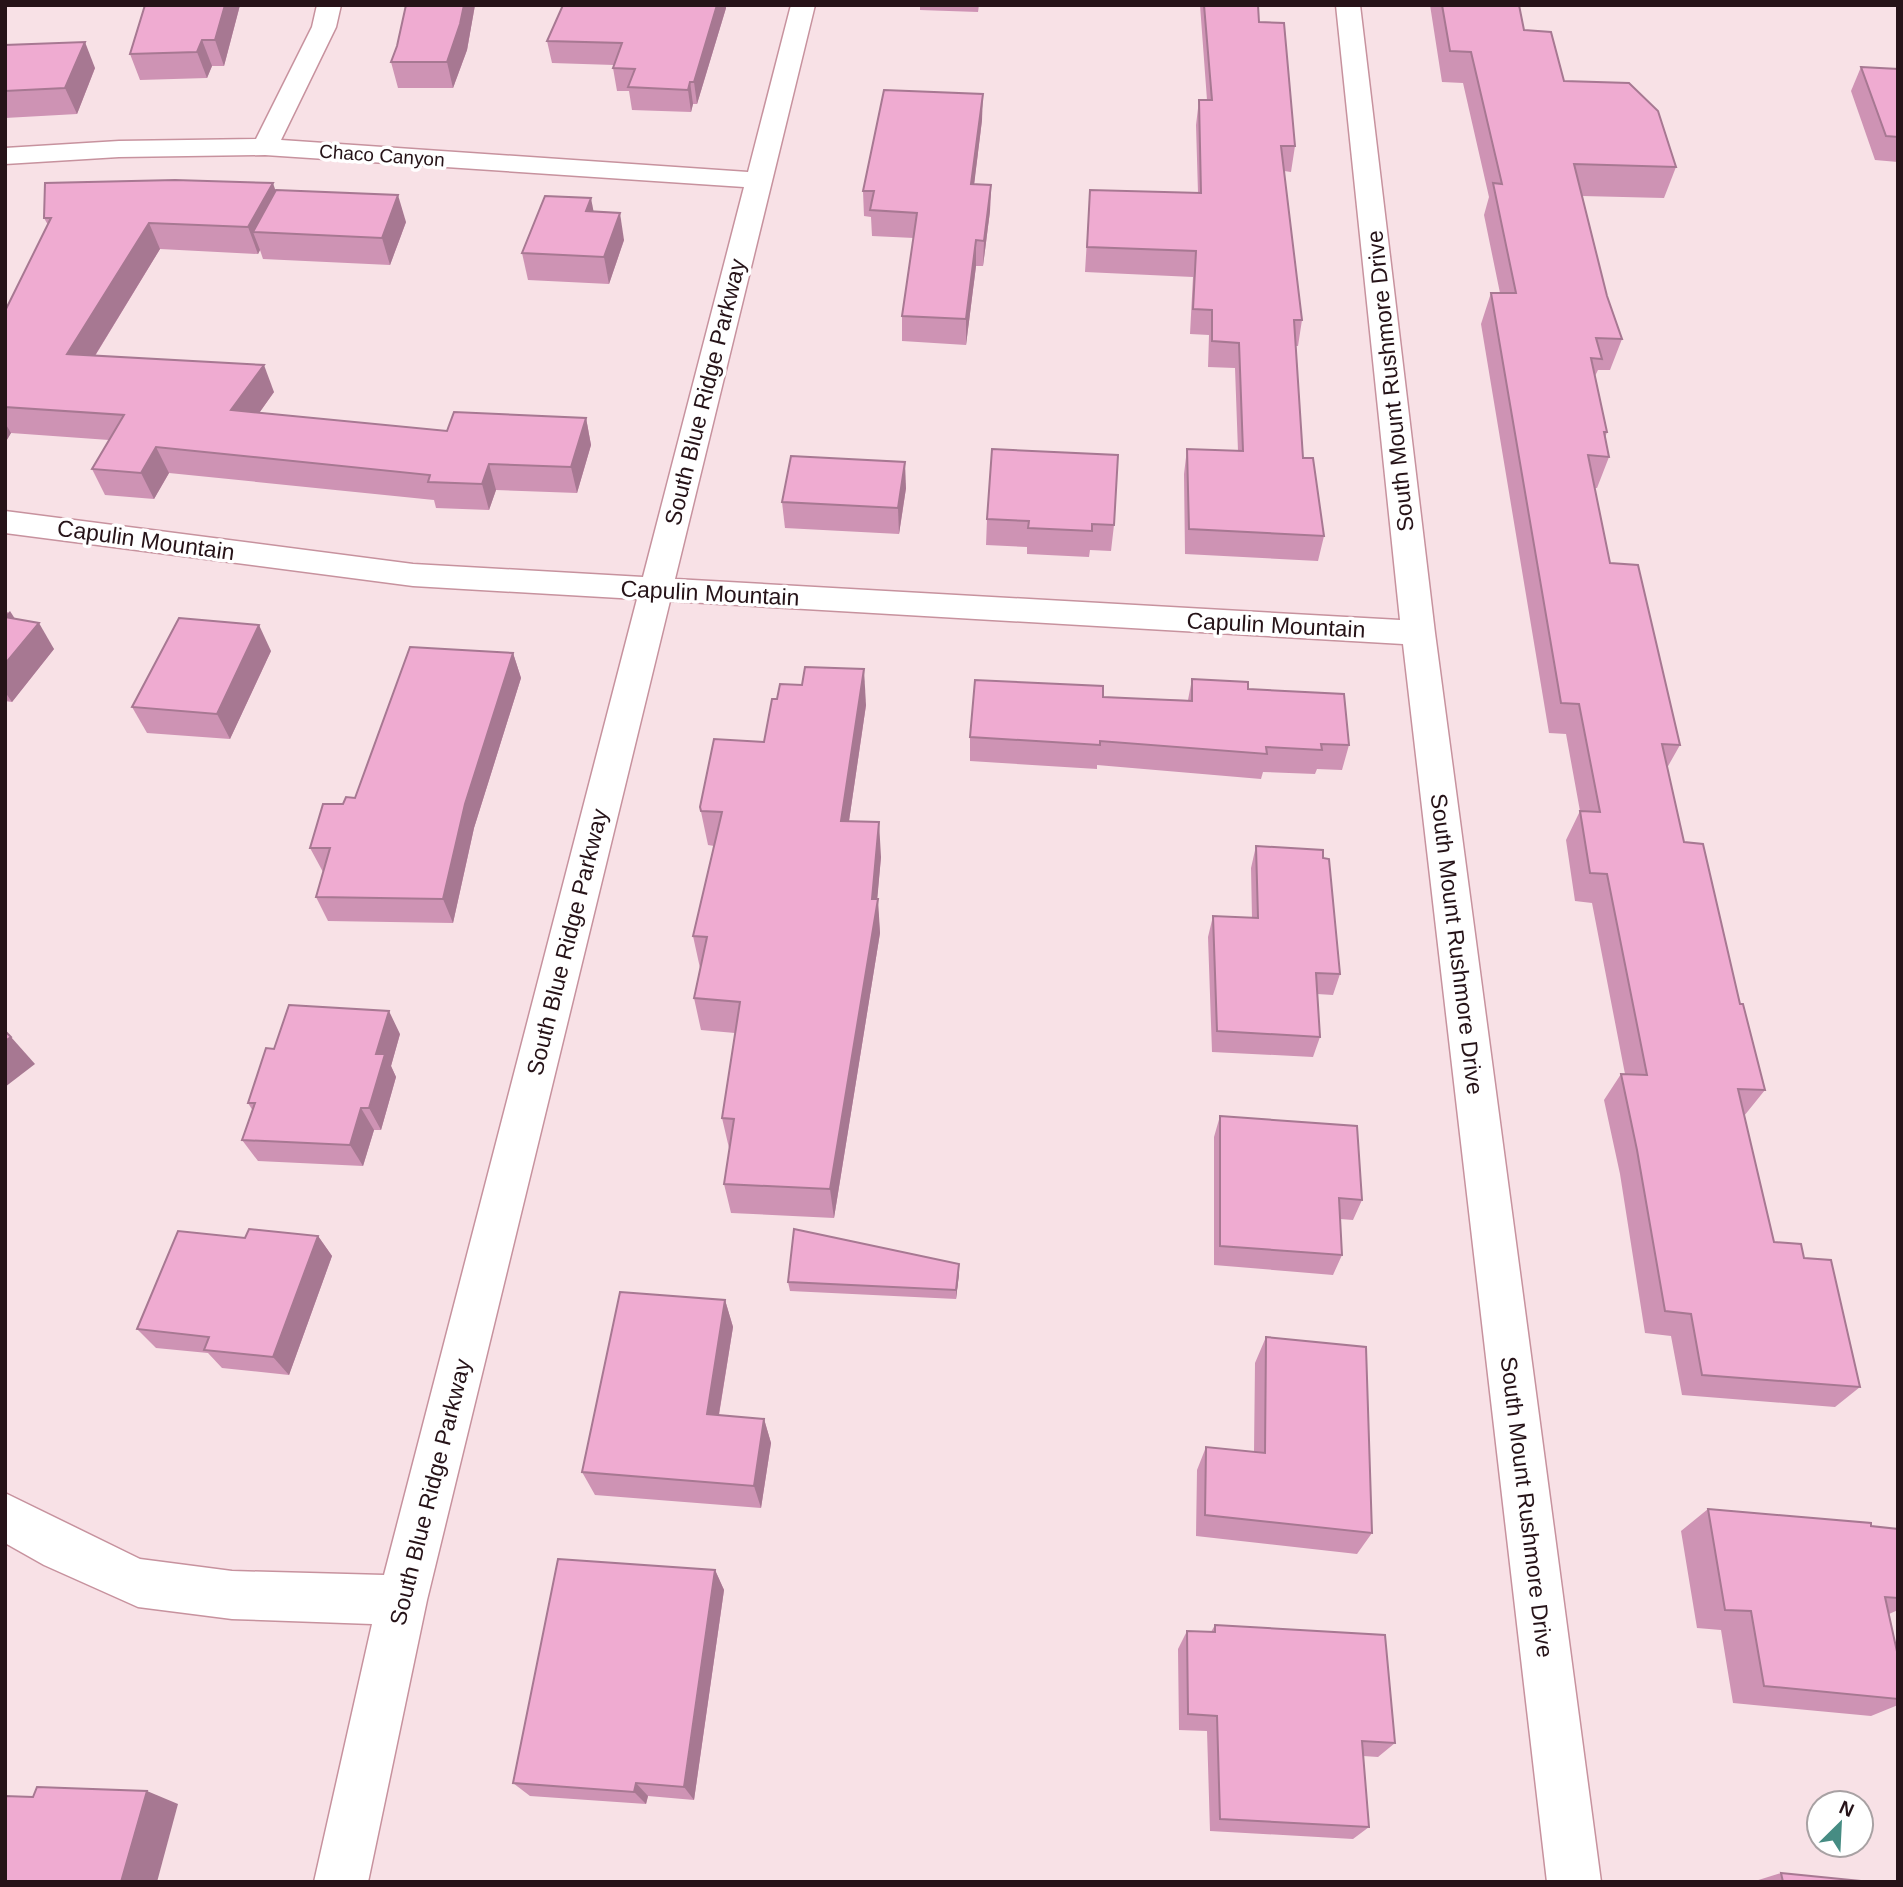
<svg xmlns="http://www.w3.org/2000/svg" width="1903" height="1887" viewBox="0 0 1903 1887" font-family="Arial,sans-serif">
  <style>
    .lines { fill: none; stroke-linecap: round; stroke-linejoin: round }
    .minor-casing { stroke: #c7929e; stroke-width: 3 }
    .minor { fill: #fff; fill-rule: evenodd }
    .wall { fill: #ce93b4 }
    .shaded-wall { fill: #a77892 }
    .building { fill: #efabd1; stroke: #a77892; stroke-width: 2 }
    .labels { text-anchor: middle; stroke-width: 7; stroke-linejoin: round; paint-order: stroke }
    .far-street-label { font-size: 19px; fill: #261318; stroke: #fff }
    .street-label { font-size: 23px; fill: #261318; stroke: #fff }
  </style>
  <rect width="100%" height="100%" fill="#f8e1e6"/>
  <g class="lines">
    <defs>
      <polygon id="minor" points="317,5 341,5 336,27 281,140 748,172 791,5 815,5 675,579 1400,620 1336,5 1360,5 1435,633 1601,1882 1547,1882 1403,644 670,601 427,1600 368,1882 314,1882 372,1624 232,1619 138,1607 44,1565 5,1543 5,1493 140,1559 232,1571 384,1575 637,599 413,586 5,533 5,511 413,564 643,577 744,187 265,155 119,157 5,164 5,148 119,141 256,139 312,27"/>
    </defs>
    <use href="#minor" class="minor-casing"/>
    <use href="#minor" class="minor"/>
  </g>
  <g class="wall">
    <polygon points="240,5 224,66 212,66 207,78 140,80 130,54"/>
    <polygon points="406,5 475,5 467,50 453,88 398,88 391,62 397,46"/>
    <polygon points="563,5 725,5 726,8 697,104 693,104 691,112 632,110 629,91 617,91 613,68 614,65 552,63 547,41"/>
    <polygon points="920,5 979,5 978,12 920,10"/>
    <polygon points="1200,5 1258,5 1259,22 1295,146 1291,172 1284,171 1302,320 1298,346 1296,346 1303,458 1324,536 1318,561 1185,554 1184,474 1187,449 1238,451 1235,368 1208,367 1209,335 1190,334 1193,277 1085,272 1090,190 1198,193 1196,125 1199,100 1207,100"/>
    <polygon points="1430,5 1519,5 1524,30 1564,81 1676,167 1664,198 1582,196 1607,296 1622,339 1610,370 1598,370 1595,376 1607,432 1605,438 1609,457 1597,488 1594,488 1610,563 1680,745 1667,768 1684,842 1740,1004 1765,1090 1744,1116 1774,1242 1804,1258 1860,1387 1835,1407 1682,1395 1671,1336 1645,1333 1620,1174 1604,1100 1621,1074 1625,1074 1592,903 1575,901 1566,840 1580,811 1566,734 1549,733 1481,324 1491,293 1500,293 1484,215 1489,197 1463,83 1442,82"/>
    <polygon points="5,45 95,68 77,114 5,118"/>
    <polygon points="1861,67 1898,69 1898,162 1875,160 1851,91"/>
    <polygon points="982,120 974,184 991,185 990,211 983,266 976,266 966,345 902,341 902,316 914,238 872,236 871,217 864,216 863,191"/>
    <polygon points="276,191 406,222 390,265 263,259 260,250 258,254 160,249 95,356 274,392 259,413 447,431 586,418 591,445 577,493 496,490 489,510 436,508 434,500 169,473 154,499 105,495 92,469 109,440 11,433 5,443 5,311 48,225 44,218"/>
    <polygon points="593,212 624,240 609,284 528,280 522,253"/>
    <polygon points="906,488 899,534 785,528 782,502"/>
    <polygon points="987,519 1114,525 1111,551 1090,550 1089,557 1027,554 1027,547 986,545"/>
    <polygon points="5,610 15,619 54,649 12,702 5,701"/>
    <polygon points="271,651 230,739 147,733 132,707"/>
    <polygon points="513,653 521,678 474,828 453,923 328,921 316,897 323,872 310,848 343,804 355,798"/>
    <polygon points="1192,679 1248,689 1349,745 1342,770 1317,769 1315,774 1263,772 1261,779 1097,765 1097,769 970,761 970,737 1103,697 1188,700"/>
    <polygon points="866,705 849,821 881,857 877,899 880,933 834,1218 731,1213 724,1184 730,1148 729,1148 722,1118 735,1033 701,1030 694,998 700,968 693,936 714,846 708,845 700,807 764,742"/>
    <polygon points="1256,846 1323,858 1340,974 1333,995 1317,994 1320,1037 1313,1057 1212,1052 1208,937 1213,916 1252,918 1251,868"/>
    <polygon points="400,1034 391,1066 396,1077 381,1130 374,1130 363,1166 258,1161 242,1140 253,1111 248,1103 274,1049"/>
    <polygon points="1220,1116 1362,1200 1353,1220 1340,1219 1342,1255 1333,1275 1214,1265 1214,1137"/>
    <polygon points="318,1236 332,1256 289,1375 222,1368 208,1353 156,1348 137,1329 245,1238"/>
    <polygon points="959,1274 956,1299 790,1291 788,1282"/>
    <polygon points="725,1300 733,1327 719,1415 764,1419 771,1443 761,1508 595,1495 582,1472"/>
    <polygon points="1266,1337 1372,1533 1357,1554 1196,1536 1197,1470 1206,1447 1254,1452 1255,1363"/>
    <polygon points="1708,1509 1898,1529 1898,1610 1889,1614 1898,1656 1898,1705 1871,1716 1733,1703 1721,1630 1697,1628 1681,1531"/>
    <polygon points="715,1570 724,1590 694,1800 648,1796 646,1804 530,1796 513,1783"/>
    <polygon points="1215,1625 1395,1743 1378,1757 1363,1756 1369,1827 1353,1839 1210,1831 1207,1731 1179,1730 1178,1649 1187,1631 1211,1632"/>
    <polygon points="1781,1873 1871,1882 1752,1882"/>
  </g>
  <g class="shaded-wall">
    <polygon points="225,5 240,5 224,66 215,40"/>
    <polygon points="464,5 475,5 467,50 453,88 447,62"/>
    <polygon points="717,5 725,5 726,8 697,104 694,82"/>
    <polygon points="202,40 212,66 207,78 197,52"/>
    <polygon points="85,42 95,68 77,114 65,88"/>
    <polygon points="690,82 693,104 691,112 688,90"/>
    <polygon points="983,94 982,120 971,210 971,184"/>
    <polygon points="273,183 282,210 253,232 260,250 258,254 248,227"/>
    <polygon points="991,185 990,211 983,266 984,241"/>
    <polygon points="398,195 406,222 390,265 382,238"/>
    <polygon points="591,198 596,224 586,211"/>
    <polygon points="620,213 624,240 609,284 604,257"/>
    <polygon points="149,223 160,249 80,380 67,354"/>
    <polygon points="976,240 976,266 966,345 966,319"/>
    <polygon points="264,365 274,392 242,437 231,410"/>
    <polygon points="586,418 591,445 577,493 571,467"/>
    <polygon points="5,423 11,433 5,443"/>
    <polygon points="156,447 169,473 154,499 141,473"/>
    <polygon points="905,462 906,488 899,534 898,508"/>
    <polygon points="489,464 496,490 489,510 482,484"/>
    <polygon points="10,611 26,636 5,618 5,616"/>
    <polygon points="39,623 54,649 12,702 5,692 5,664"/>
    <polygon points="259,625 271,651 230,739 217,714"/>
    <polygon points="513,653 521,678 474,828 453,923 443,899 465,804"/>
    <polygon points="864,669 866,705 844,855 841,821"/>
    <polygon points="879,822 881,857 877,902 878,899 880,933 834,1218 830,1189 872,899"/>
    <polygon points="389,1011 400,1034 391,1066 396,1077 381,1130 369,1108 376,1054"/>
    <polygon points="11,1037 35,1064 5,1087 5,1041"/>
    <polygon points="361,1108 374,1130 363,1166 350,1145"/>
    <polygon points="318,1236 332,1256 289,1375 273,1357"/>
    <polygon points="959,1264 959,1274 956,1299 956,1290"/>
    <polygon points="725,1300 733,1327 715,1438 707,1414"/>
    <polygon points="764,1419 771,1443 761,1508 754,1486"/>
    <polygon points="715,1570 724,1590 694,1800 684,1787"/>
    <polygon points="636,1783 648,1796 646,1804 634,1792"/>
    <polygon points="147,1791 178,1804 157,1882 121,1882"/>
  </g>
  <g class="building">
    <polygon points="145,5 225,5 215,40 202,40 197,52 130,54"/>
    <polygon points="406,5 464,5 460,24 447,62 391,62 397,46"/>
    <polygon points="563,5 717,5 694,82 690,82 688,90 628,87 635,69 613,68 622,43 547,41"/>
    <polygon points="1204,5 1258,5 1259,22 1284,23 1295,146 1281,146 1302,320 1294,320 1303,458 1313,458 1324,536 1189,529 1187,449 1243,451 1239,343 1212,341 1212,310 1193,309 1196,251 1087,247 1090,190 1201,193 1199,100 1212,100"/>
    <polygon points="1442,5 1519,5 1524,30 1551,32 1564,81 1629,83 1658,111 1676,167 1574,164 1607,296 1622,339 1596,338 1602,359 1591,358 1607,432 1604,432 1609,457 1588,455 1610,563 1638,565 1680,745 1662,744 1684,842 1703,844 1740,1004 1743,1004 1765,1090 1738,1089 1774,1242 1801,1244 1804,1258 1831,1260 1860,1387 1702,1375 1691,1314 1665,1311 1637,1150 1621,1074 1647,1075 1607,874 1590,873 1580,811 1600,812 1579,704 1561,703 1491,293 1516,293 1493,183 1502,184 1471,52 1450,51"/>
    <polygon points="85,42 65,88 5,91 5,45"/>
    <polygon points="1861,67 1898,69 1898,137 1886,136"/>
    <polygon points="884,90 983,94 971,184 991,185 984,241 976,240 966,319 902,316 917,213 870,210 874,191 863,191"/>
    <polygon points="175,180 273,183 248,227 149,223 67,354 264,365 231,410 447,431 454,412 586,418 571,467 489,464 482,484 428,482 430,475 156,447 141,473 92,469 124,415 5,407 5,311 51,218 44,218 45,183"/>
    <polygon points="276,190 398,195 382,238 253,232"/>
    <polygon points="545,196 591,198 586,211 620,213 604,257 522,253"/>
    <polygon points="992,449 1118,455 1114,525 1092,524 1092,531 1028,528 1029,521 987,519"/>
    <polygon points="791,456 905,462 898,508 782,502"/>
    <polygon points="5,617 39,623 5,664"/>
    <polygon points="179,618 259,625 217,714 132,707"/>
    <polygon points="410,647 513,653 465,804 443,899 316,897 330,848 310,848 323,804 343,804 346,797 355,798"/>
    <polygon points="805,667 864,669 841,821 879,822 872,899 878,899 830,1189 724,1184 734,1119 722,1118 740,1002 694,998 707,937 693,936 722,812 701,811 700,807 714,739 764,742 772,699 777,699 780,684 802,685"/>
    <polygon points="1192,679 1248,682 1248,689 1344,694 1349,745 1321,744 1322,750 1266,747 1267,754 1100,741 1100,745 970,737 975,680 1103,686 1103,697 1192,701"/>
    <polygon points="1256,846 1323,850 1323,858 1329,859 1340,974 1316,973 1320,1037 1217,1031 1213,916 1258,918"/>
    <polygon points="289,1005 389,1011 376,1054 385,1054 369,1108 361,1108 350,1145 242,1140 255,1103 248,1103 266,1048 274,1049"/>
    <polygon points="5,1031 11,1037 5,1041"/>
    <polygon points="1220,1116 1357,1126 1362,1200 1339,1198 1342,1255 1220,1246"/>
    <polygon points="249,1229 318,1236 273,1357 204,1350 209,1337 137,1329 178,1231 245,1238"/>
    <polygon points="794,1229 959,1264 956,1290 788,1282"/>
    <polygon points="620,1292 725,1300 707,1414 764,1419 754,1486 582,1472"/>
    <polygon points="1266,1337 1366,1347 1372,1533 1205,1515 1206,1447 1265,1453"/>
    <polygon points="1708,1509 1871,1523 1871,1526 1898,1529 1898,1598 1885,1597 1898,1656 1898,1699 1764,1686 1751,1611 1725,1610"/>
    <polygon points="558,1559 715,1570 684,1787 636,1783 634,1792 513,1783"/>
    <polygon points="1215,1625 1385,1635 1395,1743 1362,1741 1369,1827 1220,1819 1217,1716 1188,1714 1187,1631 1215,1632"/>
    <polygon points="37,1787 147,1791 121,1882 5,1882 5,1796 33,1797"/>
    <polygon points="1781,1873 1871,1882 1783,1882"/>
  </g>
  <g class="labels">
    <g class="far-street-label">
      <text transform="translate(382 155) rotate(4)" y="7">Chaco Canyon</text>
    </g>
    <g class="street-label">
      <text transform="translate(1390 381) rotate(-96)" y="8">South Mount Rushmore Drive</text>
      <text transform="translate(705 392) rotate(-76)" y="8">South Blue Ridge Parkway</text>
      <text transform="translate(146 540) rotate(8)" y="8">Capulin Mountain</text>
      <text transform="translate(710 593) rotate(3)" y="8">Capulin Mountain</text>
      <text transform="translate(1276 625) rotate(3)" y="8">Capulin Mountain</text>
      <text transform="translate(567 942) rotate(-76)" y="8">South Blue Ridge Parkway</text>
      <text transform="translate(1457 944) rotate(83)" y="8">South Mount Rushmore Drive</text>
      <text transform="translate(430 1492) rotate(-76)" y="8">South Blue Ridge Parkway</text>
      <text transform="translate(1527 1507) rotate(83)" y="8">South Mount Rushmore Drive</text>
    </g>
  </g>
  <rect width="1903" height="1887" fill="none" stroke="#261318" stroke-width="14"/>
  <g transform="translate(1840 1824) rotate(24)"><circle r="33" fill="#ffffff" stroke="#a8a1a3" stroke-width="2"/>
  <path d="M0-5L12 26L0 18L-12 26Z" fill="#468c83"/>
  <text y="-10" font-size="19" font-weight="bold" text-anchor="middle" fill="#261318">N</text>
  </g>
</svg>
